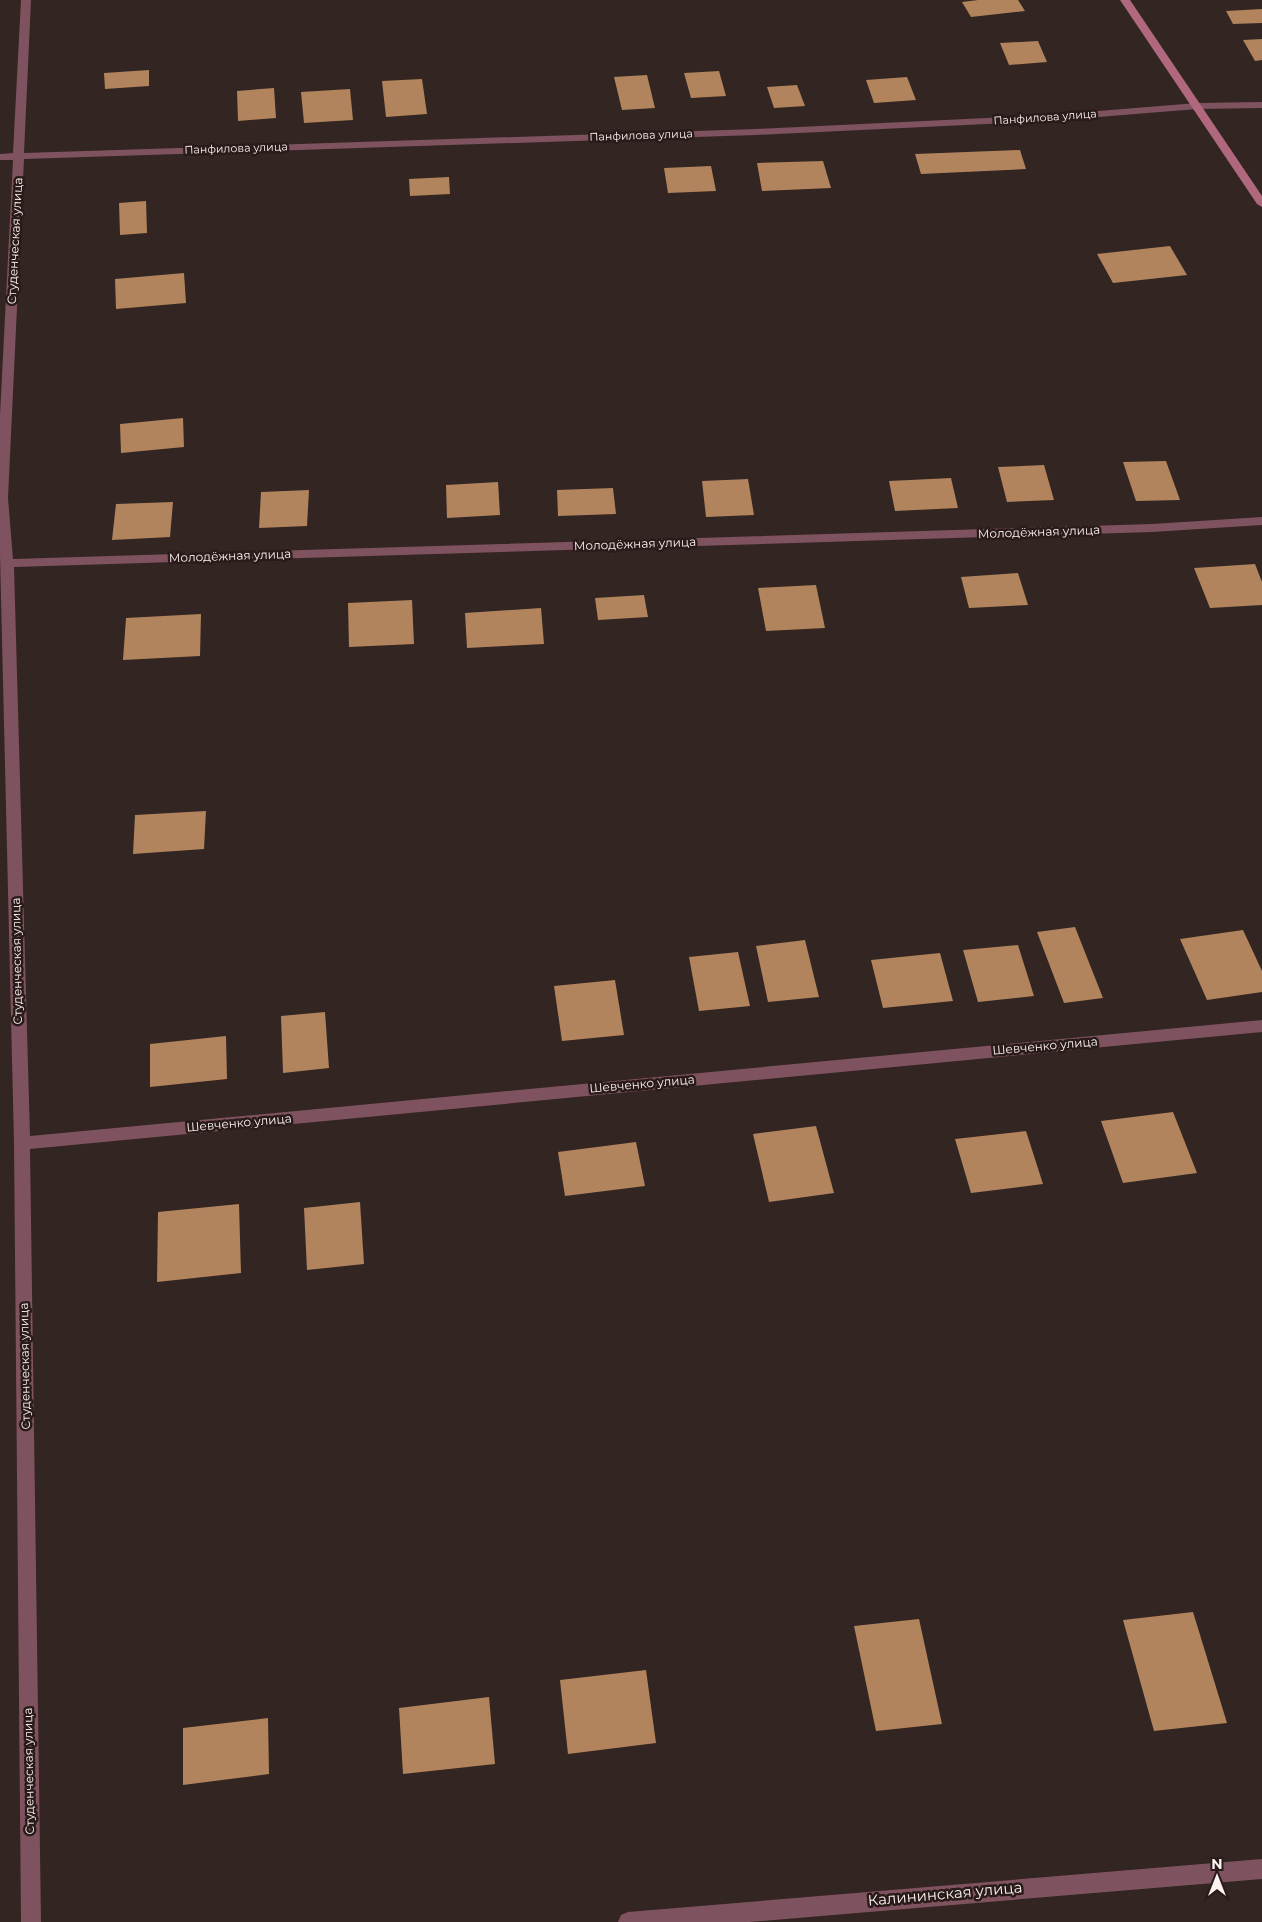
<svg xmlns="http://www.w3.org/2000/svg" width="1262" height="1922" viewBox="0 0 1262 1922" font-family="Montserrat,sans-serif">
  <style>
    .building { fill: #b1845d }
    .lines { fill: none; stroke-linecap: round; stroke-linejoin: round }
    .street { fill: #7f525f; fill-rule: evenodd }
    .secondary { fill: #af687d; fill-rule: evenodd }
    .labels { text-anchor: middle; stroke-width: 5; stroke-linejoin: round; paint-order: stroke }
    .far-street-label { font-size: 11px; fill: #fcf2f0; stroke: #291b19 }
    .street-label { font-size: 12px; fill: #fcf2f0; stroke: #291b19 }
    .near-street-label { font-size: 15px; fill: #fcf2f0; stroke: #291b19 }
  </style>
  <rect width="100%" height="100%" fill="#332522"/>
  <g class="building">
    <polygon points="978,0 1018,0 1025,11 971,17 962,2"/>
    <polygon points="1262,9 1262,23 1233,24 1226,11"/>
    <polygon points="1262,39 1262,60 1255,61 1243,40"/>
    <polygon points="1038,41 1047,62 1009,65 1000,43"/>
    <polygon points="149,70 149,86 105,89 104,73"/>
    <polygon points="719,71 726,96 691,98 684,73"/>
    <polygon points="647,75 655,108 622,110 614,77"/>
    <polygon points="907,77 916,100 874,103 866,80"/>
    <polygon points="422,79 427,114 386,117 382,81"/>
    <polygon points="797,85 805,106 774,108 767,87"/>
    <polygon points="274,88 276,118 238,121 237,91"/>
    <polygon points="350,89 353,120 304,123 301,92"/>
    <polygon points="1020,150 1026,169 921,174 915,154"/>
    <polygon points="823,161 831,188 762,191 757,163"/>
    <polygon points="711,166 716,191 668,193 664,168"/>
    <polygon points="449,177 450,194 410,196 409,179"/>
    <polygon points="146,201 147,233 120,235 119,203"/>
    <polygon points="1170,246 1187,275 1113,283 1097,254"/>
    <polygon points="184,273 186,303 116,309 115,279"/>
    <polygon points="183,418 184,447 121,453 120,424"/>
    <polygon points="1166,461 1180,500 1136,501 1123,462"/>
    <polygon points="1044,465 1054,500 1007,502 998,467"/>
    <polygon points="951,478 958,508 895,511 889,481"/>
    <polygon points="748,479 754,515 706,517 702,481"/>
    <polygon points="498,482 500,515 447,518 446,485"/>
    <polygon points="613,488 616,514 558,516 557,490"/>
    <polygon points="309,490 307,526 259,528 261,492"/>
    <polygon points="173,502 170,537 112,540 116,504"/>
    <polygon points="1255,564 1262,582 1262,605 1210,608 1194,568"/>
    <polygon points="1018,573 1028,605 969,608 961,577"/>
    <polygon points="816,585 825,628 766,631 758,588"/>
    <polygon points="644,595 648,617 598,620 595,598"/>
    <polygon points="412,600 414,644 349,647 348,603"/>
    <polygon points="541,608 544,644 467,648 465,613"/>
    <polygon points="201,614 200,656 123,660 126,618"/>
    <polygon points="206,811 204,849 133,854 135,815"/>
    <polygon points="1075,927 1103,998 1064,1003 1037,932"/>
    <polygon points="1243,930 1262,971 1262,992 1207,1000 1180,939"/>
    <polygon points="805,940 819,997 768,1002 756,946"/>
    <polygon points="1018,945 1034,996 978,1002 963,950"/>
    <polygon points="738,952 750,1006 699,1011 689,957"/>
    <polygon points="940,953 953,1001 883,1008 871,960"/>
    <polygon points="615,980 624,1035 562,1041 554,986"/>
    <polygon points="325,1012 329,1068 283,1073 281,1016"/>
    <polygon points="226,1036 227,1079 150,1087 150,1044"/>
    <polygon points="1173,1112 1197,1173 1123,1183 1101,1121"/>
    <polygon points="816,1126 834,1193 769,1202 753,1134"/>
    <polygon points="1026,1131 1043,1184 971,1193 955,1139"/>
    <polygon points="636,1142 645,1186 565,1196 558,1152"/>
    <polygon points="360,1202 364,1264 307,1270 304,1208"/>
    <polygon points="239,1204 241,1273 157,1282 158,1212"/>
    <polygon points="1193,1612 1227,1723 1154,1731 1123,1620"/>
    <polygon points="919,1619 942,1724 876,1731 854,1626"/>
    <polygon points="646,1670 656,1743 568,1754 560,1680"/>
    <polygon points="489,1697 495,1764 403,1774 399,1708"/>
    <polygon points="268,1718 269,1774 183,1785 183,1728"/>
  </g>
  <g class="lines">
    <g class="street">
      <polygon points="21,0 31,0 24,153 756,129 1049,115 1197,103 1262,102 1262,108 1197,109 1049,121 756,135 24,159 8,498 13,559 1152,524 1262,517 1262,525 1152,532 14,567 30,1136 1262,1020 1262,1032 30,1149 41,1922 21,1922 14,1143 0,555 0,415 13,160 0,160 0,154 13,153"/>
      <polygon points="1262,1859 1262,1879 749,1922 618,1922 621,1915 628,1912"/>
    </g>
    <polygon class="secondary" points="1120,0 1130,0 1262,196 1262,207 1257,204"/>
  </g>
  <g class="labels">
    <g class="far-street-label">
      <text transform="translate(1045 117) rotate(-4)" y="4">Панфилова улица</text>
      <text transform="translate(641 135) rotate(-2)" y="4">Панфилова улица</text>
      <text transform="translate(236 148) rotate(-2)" y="4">Панфилова улица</text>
    </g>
    <g class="street-label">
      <text transform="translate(15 241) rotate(-87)" y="4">Студенческая улица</text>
      <text transform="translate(1039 532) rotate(-2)" y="4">Молодёжная улица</text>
      <text transform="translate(635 544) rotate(-2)" y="4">Молодёжная улица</text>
      <text transform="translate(230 556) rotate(-2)" y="4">Молодёжная улица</text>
      <text transform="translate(17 961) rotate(-91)" y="4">Студенческая улица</text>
      <text transform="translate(1045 1046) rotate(-5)" y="4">Шевченко улица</text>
      <text transform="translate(642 1084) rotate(-5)" y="4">Шевченко улица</text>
      <text transform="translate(239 1123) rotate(-5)" y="4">Шевченко улица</text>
      <text transform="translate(25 1366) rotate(-91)" y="4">Студенческая улица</text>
      <text transform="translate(29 1771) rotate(-91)" y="4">Студенческая улица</text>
    </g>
    <g class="near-street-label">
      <text transform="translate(945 1894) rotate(-5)" y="5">Калининская улица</text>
    </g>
  </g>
  <g transform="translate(1217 1877)" stroke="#291b19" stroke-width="4" paint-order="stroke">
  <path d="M0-4L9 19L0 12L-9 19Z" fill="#fcf2f0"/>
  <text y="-8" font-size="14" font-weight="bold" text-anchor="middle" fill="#fcf2f0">N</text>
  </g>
</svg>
